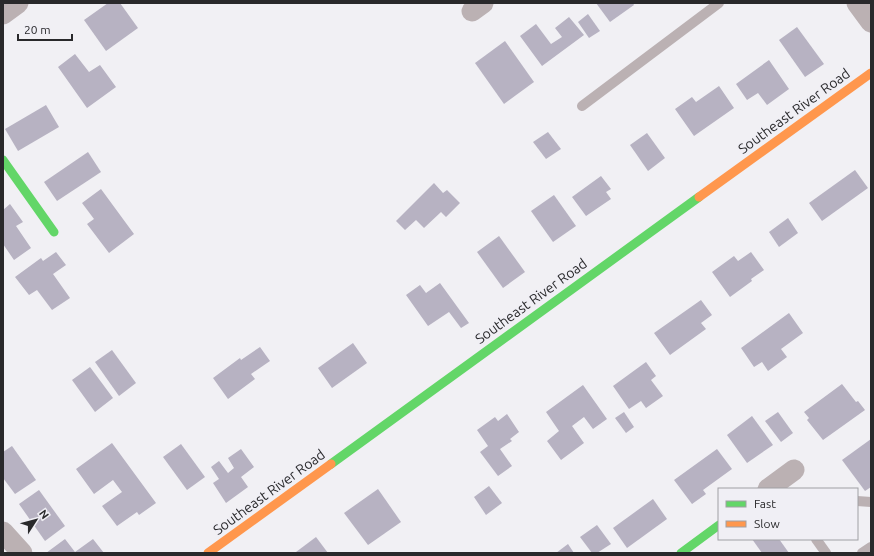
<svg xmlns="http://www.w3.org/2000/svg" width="874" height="556" viewBox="0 0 874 556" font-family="Ubuntu,sans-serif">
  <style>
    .building { fill: #b7b2c2 }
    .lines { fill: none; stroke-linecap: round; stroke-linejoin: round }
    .lane { stroke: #bbb1b3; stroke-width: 10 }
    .street { stroke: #bbb1b3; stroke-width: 21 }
    .fast { stroke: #63d668; stroke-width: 9 }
    .slow { stroke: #ff974d; stroke-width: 9 }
    .labels { text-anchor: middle; stroke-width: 3; stroke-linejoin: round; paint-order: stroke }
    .street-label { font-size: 14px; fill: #29292b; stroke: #f0eff5 }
  </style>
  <rect width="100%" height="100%" fill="#f1f0f4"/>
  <g class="building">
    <polygon points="108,3 120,3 138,28 106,51 84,20"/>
    <polygon points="596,3 633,3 634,5 610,22"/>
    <polygon points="588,14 600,31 589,38 578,22"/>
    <polygon points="569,17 584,35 542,66 520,36 536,24 551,44 562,37 555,28"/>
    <polygon points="797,27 824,64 805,77 779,40"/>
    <polygon points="505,41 534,82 504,104 475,63"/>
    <polygon points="75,54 89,72 100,65 116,87 87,108 58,67"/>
    <polygon points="769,60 789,89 767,105 758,93 747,100 736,84"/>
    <polygon points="719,86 734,108 694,136 675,109 692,97 696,102"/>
    <polygon points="46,105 59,127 18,151 5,129"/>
    <polygon points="548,132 561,149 546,159 533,142"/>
    <polygon points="647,133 665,158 648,171 630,145"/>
    <polygon points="88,152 101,172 57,201 44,182"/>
    <polygon points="855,170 868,188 822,221 809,203"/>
    <polygon points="601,176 611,189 606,192 611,199 586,216 572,197"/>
    <polygon points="434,183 443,193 447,190 460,203 446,217 441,212 424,228 416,220 405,230 396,221"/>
    <polygon points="101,189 134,234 109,253 87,224 94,219 82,203"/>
    <polygon points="554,195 576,226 553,242 531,211"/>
    <polygon points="10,204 23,222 16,226 31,248 14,260 3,244 3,210"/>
    <polygon points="788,218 798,233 779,247 769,232"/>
    <polygon points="499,236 525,272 503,288 477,252"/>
    <polygon points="56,252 66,265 53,274 70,298 52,310 37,290 29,295 15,277 41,258 43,261"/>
    <polygon points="751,252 764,270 751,279 752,281 730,297 712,272 734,256 738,261"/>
    <polygon points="440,283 469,323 461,328 449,312 428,326 406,295 420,285 426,293"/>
    <polygon points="701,300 712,315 701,323 706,329 670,355 654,333"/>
    <polygon points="789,313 803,333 781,349 787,357 768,371 762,362 754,367 741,348"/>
    <polygon points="353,343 367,363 332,388 318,368"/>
    <polygon points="260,347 270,361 251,374 255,379 228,399 213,378 240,358 241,360"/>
    <polygon points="112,350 136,383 119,396 95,362"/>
    <polygon points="646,362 656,376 651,380 663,396 646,408 641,401 629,409 613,386"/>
    <polygon points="90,367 113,398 95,412 72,380"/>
    <polygon points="842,384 856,402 858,401 865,410 823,440 807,420 809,418 804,412"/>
    <polygon points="583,385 607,419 593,429 584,417 572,426 584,443 561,460 547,441 559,431 546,412"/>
    <polygon points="624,412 634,427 626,433 615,418"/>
    <polygon points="778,412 793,433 781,442 765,421"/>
    <polygon points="507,414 519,432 510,439 512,441 500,449 512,466 498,476 480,452 488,446 477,430 495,417 498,421"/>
    <polygon points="752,416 773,445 747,463 727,435"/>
    <polygon points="871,439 871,487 865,491 842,460"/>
    <polygon points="112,443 156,503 139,515 137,512 117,526 102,506 122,492 113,480 94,494 76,469"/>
    <polygon points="181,444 205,477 187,490 163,457"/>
    <polygon points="12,446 36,480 15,494 3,478 3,452"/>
    <polygon points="241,449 254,467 241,477 248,487 226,503 213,483 219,479 211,467 219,461 228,473 234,468 228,458"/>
    <polygon points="717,449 732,469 703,490 706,494 692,504 674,480"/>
    <polygon points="489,486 502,503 486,515 474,497"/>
    <polygon points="378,489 401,522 368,545 344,513"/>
    <polygon points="39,490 65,526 45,541 19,504"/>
    <polygon points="653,499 667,519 627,548 613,528"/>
    <polygon points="597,525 611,544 597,553 592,553 580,537"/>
    <polygon points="316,537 328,553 297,553 296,552"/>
    <polygon points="65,539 75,552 93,539 104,553 46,553"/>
    <polygon points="752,539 779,539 789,553 762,553"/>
    <polygon points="568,544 574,553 556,553"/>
  </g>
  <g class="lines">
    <g class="lane">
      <polyline points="582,106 719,3"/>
      <polyline points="857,501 871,502"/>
      <polyline points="816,539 826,553"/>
      <polyline points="862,553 871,547"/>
    </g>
    <g class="street">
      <polyline points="857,3 871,22"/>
      <polyline points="472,11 483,3"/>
      <polyline points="3,14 18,3"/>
      <polyline points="768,489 794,470"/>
      <polyline points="3,532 22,553"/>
    </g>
    <g class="fast">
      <polyline points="3,160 54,232"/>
      <polyline points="331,464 699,197"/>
      <polyline points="681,553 719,525"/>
    </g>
    <g class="slow">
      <polyline points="699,197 871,73"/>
      <polyline points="208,553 331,464"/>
    </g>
  </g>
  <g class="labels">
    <g class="street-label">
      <text transform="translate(794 111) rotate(-36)" y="5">Southeast River Road</text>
      <text transform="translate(531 301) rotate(-36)" y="5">Southeast River Road</text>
      <text transform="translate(269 492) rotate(-36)" y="5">Southeast River Road</text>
    </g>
  </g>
  <rect width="874" height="556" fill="none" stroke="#29292b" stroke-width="8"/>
  <rect x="718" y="488" width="140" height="52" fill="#f0eff5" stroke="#a0a0a4"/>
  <rect x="726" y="501" width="20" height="6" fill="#63d668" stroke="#a0a0a4"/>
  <text x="754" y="508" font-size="12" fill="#29292b">Fast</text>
  <rect x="726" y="521" width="20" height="6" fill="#ff974d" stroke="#a0a0a4"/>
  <text x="754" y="528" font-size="12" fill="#29292b">Slow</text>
  <g transform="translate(36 520) rotate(54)" stroke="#f0eff5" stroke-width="3" paint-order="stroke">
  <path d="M0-3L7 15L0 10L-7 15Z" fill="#29292b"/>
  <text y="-6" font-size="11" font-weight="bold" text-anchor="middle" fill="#29292b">N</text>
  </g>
  <path d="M18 34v6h54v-6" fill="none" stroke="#29292b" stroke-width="2"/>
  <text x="24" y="34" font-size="12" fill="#29292b" stroke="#f0eff5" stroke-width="3" paint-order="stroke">20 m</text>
</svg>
